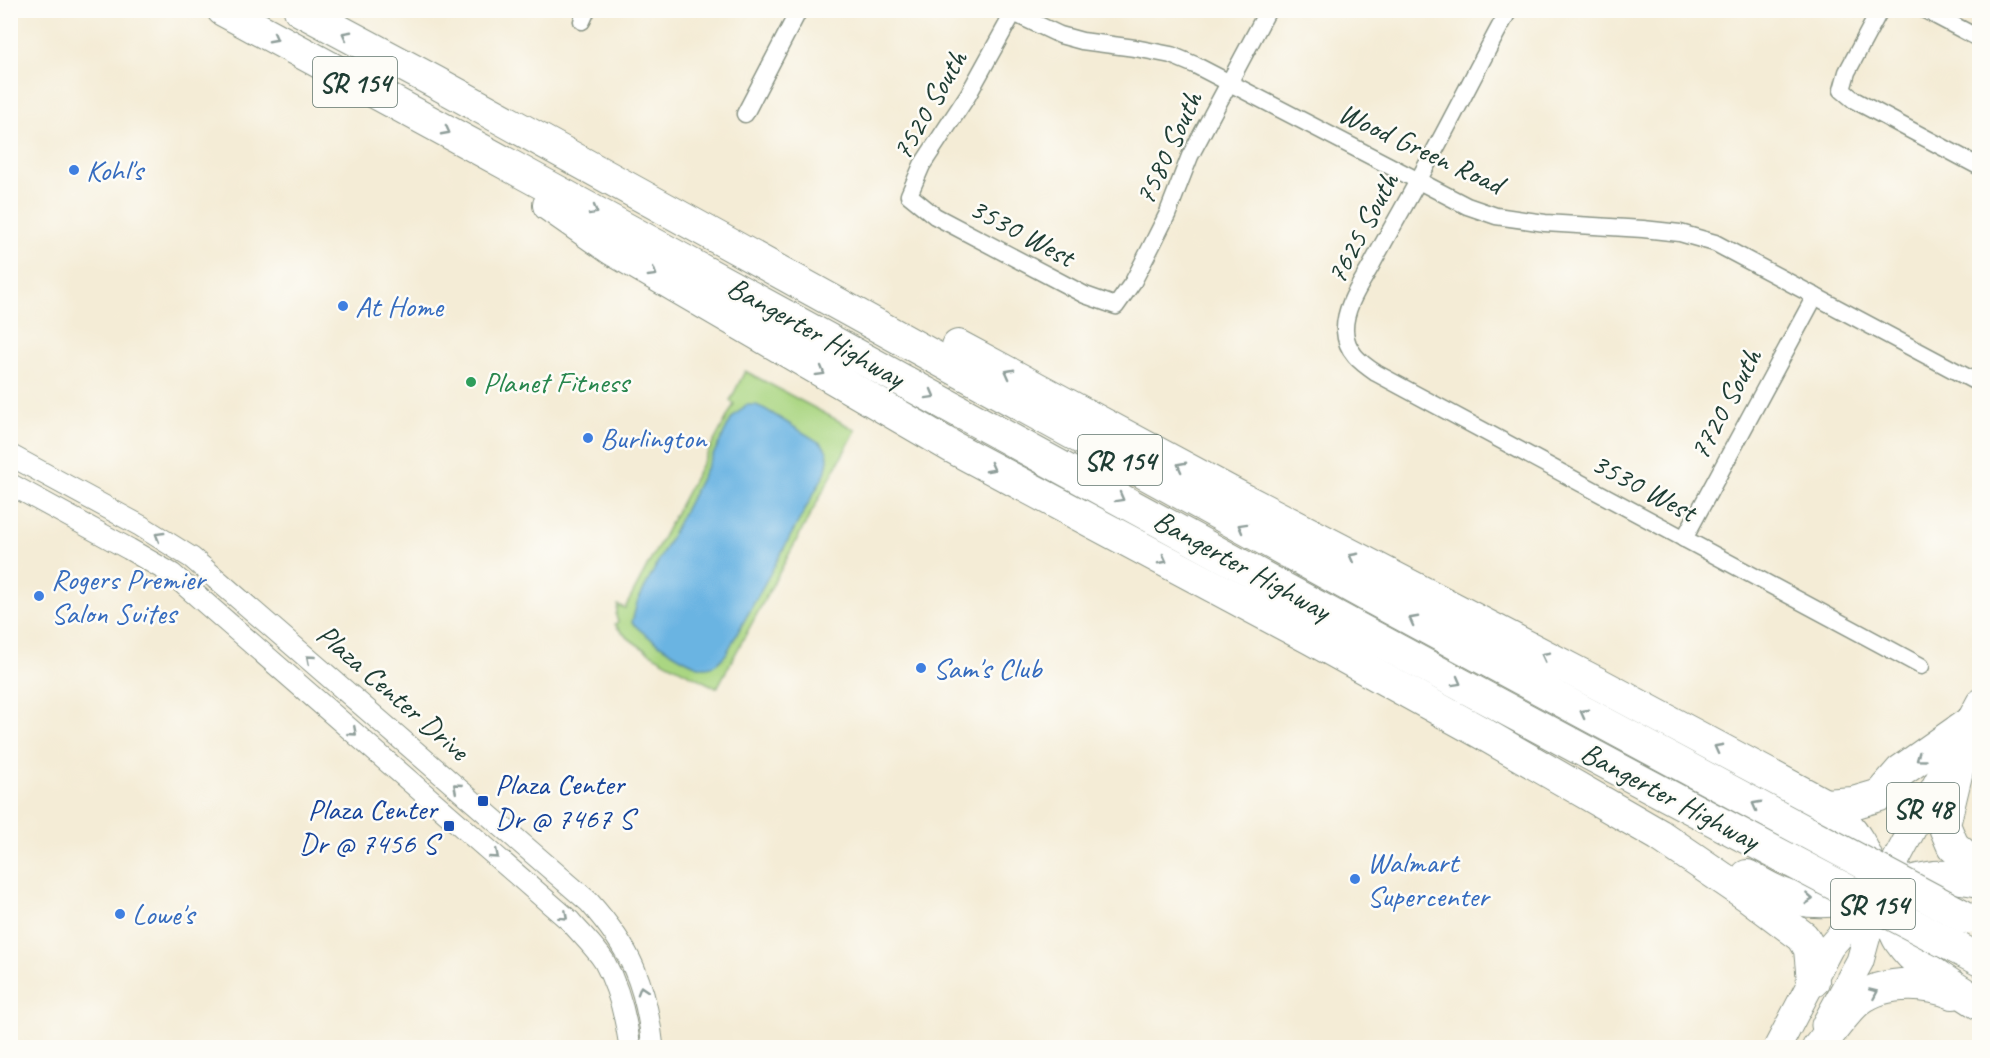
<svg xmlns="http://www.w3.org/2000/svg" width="1990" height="1058" viewBox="0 0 1990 1058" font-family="Caveat,sans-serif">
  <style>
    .green { fill: #aad682; stroke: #648a5b; stroke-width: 1.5 }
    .water { fill: #6ab4e2; stroke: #44788b; stroke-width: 1.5 }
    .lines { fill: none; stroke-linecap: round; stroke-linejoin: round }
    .minor-casing { stroke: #8a9485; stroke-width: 19 }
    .tertiary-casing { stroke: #8a9485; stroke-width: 23 }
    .primary-casing { stroke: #8a9485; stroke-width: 29 }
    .motorway-casing { stroke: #8a9485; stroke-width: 34 }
    .minor { stroke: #fff; stroke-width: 16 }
    .tertiary { stroke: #fff; stroke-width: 21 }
    .primary { stroke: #fff; stroke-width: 27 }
    .motorway { stroke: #fff; stroke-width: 32 }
    .motorway-bridge-casing { stroke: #8a9485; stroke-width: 34; stroke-linecap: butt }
    .motorway-bridge { stroke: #fff; stroke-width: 32 }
    .oneway { stroke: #8f9e9a }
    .shop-dot { fill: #3f7fe0; stroke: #fdfcf7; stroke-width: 2 }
    .leisure-dot { fill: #2e9e5b; stroke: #fdfcf7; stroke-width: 2 }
    .transit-dot { fill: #1a4fb4; stroke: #fdfcf7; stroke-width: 2 }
    .labels { text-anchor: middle; stroke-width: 5; stroke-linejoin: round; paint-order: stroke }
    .shield { fill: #fdfcf7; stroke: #62766e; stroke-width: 1.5 }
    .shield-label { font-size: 28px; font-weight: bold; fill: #1f3d34 }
    .street-label { font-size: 30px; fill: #1f3d34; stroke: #fdfcf7 }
    .shop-label { font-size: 30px; fill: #366cbe; stroke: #fdfcf7; text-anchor: start }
    .leisure-label { font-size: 30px; fill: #27864d; stroke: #fdfcf7; text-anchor: start }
    .transit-label { font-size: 30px; fill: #164399; stroke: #fdfcf7; text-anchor: start }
  </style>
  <rect width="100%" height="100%" fill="#fdfcf7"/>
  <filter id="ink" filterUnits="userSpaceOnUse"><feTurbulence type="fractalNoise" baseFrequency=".0167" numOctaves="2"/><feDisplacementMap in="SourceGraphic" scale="12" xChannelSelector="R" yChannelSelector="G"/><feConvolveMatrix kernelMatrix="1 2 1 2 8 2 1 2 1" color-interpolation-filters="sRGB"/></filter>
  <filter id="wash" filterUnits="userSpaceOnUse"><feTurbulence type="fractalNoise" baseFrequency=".008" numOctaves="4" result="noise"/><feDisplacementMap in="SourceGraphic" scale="24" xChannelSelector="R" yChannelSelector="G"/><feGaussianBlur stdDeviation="1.35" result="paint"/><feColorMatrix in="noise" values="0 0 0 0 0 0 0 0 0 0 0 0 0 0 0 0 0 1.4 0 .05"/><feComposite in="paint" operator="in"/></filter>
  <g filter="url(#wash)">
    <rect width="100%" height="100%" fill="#f4ecd6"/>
    <path class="green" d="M745,371L856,430L717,688C693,676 628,646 615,624L618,622L616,616L618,605L625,608L734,404L730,401Z"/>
    <path class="water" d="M746,405H756L765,409L822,444C831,454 828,462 825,473L726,654C720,661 714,668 703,667C686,664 643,635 632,622L637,603L732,418Z"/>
  </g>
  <g filter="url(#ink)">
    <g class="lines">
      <defs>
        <g id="minor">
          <polyline points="1007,10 1060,35 1082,41 1135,48 1171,55 1195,65 1467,206 1496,216 1545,223 1643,229 1680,233 1715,243 1980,384"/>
          <polyline points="1015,10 968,95 922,165 909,195 935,216 1085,295 1116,306 1133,282 1152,245 1167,215 1190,156 1268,10"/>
          <path d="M1509,10C1480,62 1454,116 1425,168C1408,200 1389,232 1372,264C1361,284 1344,307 1345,331C1346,352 1361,363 1376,373L1921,666"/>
          <polyline points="1880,10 1847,72 1842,90 1854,100 1980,167"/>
          <polyline points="1925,10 1980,39"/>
          <polyline points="582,21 587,10"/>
          <polyline points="745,114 799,10"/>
          <polyline points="1684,539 1815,296"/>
        </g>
        <g id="tertiary">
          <path d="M10,455L141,526L192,558L589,902C631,949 646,984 653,1048"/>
          <path d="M10,484L129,549L172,574L570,921C581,934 595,947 604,961C619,988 626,1017 630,1048"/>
        </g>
        <g id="primary">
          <polyline points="1825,1025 1860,961 1879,892 1980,702"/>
          <polyline points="1777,1048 1830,947 1874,897"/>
        </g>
        <g id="motorway">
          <path d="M223,10C747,292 1266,584 1793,862"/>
          <polyline points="300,10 435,82 1370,597 1808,833"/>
          <polyline points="549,205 612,249 954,448 1310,638 1482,733 1659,835 1747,895 1803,937 1810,949 1813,981"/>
          <path d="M958,346L1235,495L1597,683L1825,805C1865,833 1871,873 1889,916C1892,924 1895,933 1900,941C1919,969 1952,985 1980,1004"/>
          <polyline points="1968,724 1944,825 1953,846 1980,869"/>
          <polyline points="1825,805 1853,803 1880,795 1901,771 1968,724"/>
          <path d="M1747,876C1763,885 1779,895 1798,899C1846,909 1888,883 1934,877C1949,876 1965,878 1980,881"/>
          <polyline points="1953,946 1980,960"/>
          <path d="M1818,1048C1830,1033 1841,1017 1854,1004C1878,980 1924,981 1953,993"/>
        </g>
      </defs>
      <use href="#minor" class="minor-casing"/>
      <use href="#tertiary" class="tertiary-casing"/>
      <use href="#primary" class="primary-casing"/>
      <use href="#motorway" class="motorway-casing"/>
      <use href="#minor" class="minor"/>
      <use href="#tertiary" class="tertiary"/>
      <use href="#primary" class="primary"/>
      <use href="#motorway" class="motorway"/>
      <defs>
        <g id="motorway-bridge">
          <polyline points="1808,833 1967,918"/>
          <polyline points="1793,862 1953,946"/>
        </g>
      </defs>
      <use href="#motorway-bridge" class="motorway-bridge-casing"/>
      <use href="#motorway-bridge" class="motorway-bridge"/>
    </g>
    <defs><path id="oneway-chevron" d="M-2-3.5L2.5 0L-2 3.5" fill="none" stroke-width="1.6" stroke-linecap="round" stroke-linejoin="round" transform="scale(1.5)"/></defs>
    <g class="oneway">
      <use href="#oneway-chevron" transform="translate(346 35) rotate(-152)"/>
      <use href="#oneway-chevron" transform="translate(274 38) rotate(28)"/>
      <use href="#oneway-chevron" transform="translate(446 131) rotate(28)"/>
      <use href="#oneway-chevron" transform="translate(594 211) rotate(29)"/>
      <use href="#oneway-chevron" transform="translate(653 273) rotate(31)"/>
      <use href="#oneway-chevron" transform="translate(821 372) rotate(30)"/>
      <use href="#oneway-chevron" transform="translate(1009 373) rotate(-152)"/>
      <use href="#oneway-chevron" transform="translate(931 395) rotate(29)"/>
      <use href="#oneway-chevron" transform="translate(1181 466) rotate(-152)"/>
      <use href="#oneway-chevron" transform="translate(991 468) rotate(28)"/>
      <use href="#oneway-chevron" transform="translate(1120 498) rotate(29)"/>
      <use href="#oneway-chevron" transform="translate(1242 527) rotate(-151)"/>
      <use href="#oneway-chevron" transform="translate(159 536) rotate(-149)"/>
      <use href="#oneway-chevron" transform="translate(1353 557) rotate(-152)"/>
      <use href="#oneway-chevron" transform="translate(1163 560) rotate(28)"/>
      <use href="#oneway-chevron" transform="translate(1413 620) rotate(-152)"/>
      <use href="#oneway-chevron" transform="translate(1545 656) rotate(-153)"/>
      <use href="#oneway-chevron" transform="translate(310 659) rotate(-139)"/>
      <use href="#oneway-chevron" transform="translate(1457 682) rotate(29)"/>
      <use href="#oneway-chevron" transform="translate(1584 713) rotate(-152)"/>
      <use href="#oneway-chevron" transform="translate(353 732) rotate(41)"/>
      <use href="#oneway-chevron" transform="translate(1718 748) rotate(-152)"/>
      <use href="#oneway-chevron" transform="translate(1920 758) rotate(144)"/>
      <use href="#oneway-chevron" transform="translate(457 787) rotate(-139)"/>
      <use href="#oneway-chevron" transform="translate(1756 805) rotate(-152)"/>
      <use href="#oneway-chevron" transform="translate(495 855) rotate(41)"/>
      <use href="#oneway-chevron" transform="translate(1809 899) rotate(4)"/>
      <use href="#oneway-chevron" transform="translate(564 916) rotate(42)"/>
      <use href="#oneway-chevron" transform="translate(642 990) rotate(-107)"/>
      <use href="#oneway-chevron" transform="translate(1874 993) rotate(-24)"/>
    </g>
  </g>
  <g class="shop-dot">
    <circle cx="74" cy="170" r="6"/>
    <circle cx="343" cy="306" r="6"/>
    <circle cx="588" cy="438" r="6"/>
    <circle cx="39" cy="596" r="6"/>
    <circle cx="921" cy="668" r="6"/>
    <circle cx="1355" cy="879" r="6"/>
    <circle cx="120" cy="914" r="6"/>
  </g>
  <circle class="leisure-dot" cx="471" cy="382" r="6"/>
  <g class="transit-dot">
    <rect x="477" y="795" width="12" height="12" rx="3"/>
    <rect x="443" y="820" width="12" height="12" rx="3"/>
  </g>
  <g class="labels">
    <g class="shield">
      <rect x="313" y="57" width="84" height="50" rx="4.5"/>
      <rect x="1078" y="435" width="84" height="50" rx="4.5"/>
      <rect x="1887" y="783" width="72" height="50" rx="4.5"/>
      <rect x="1831" y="879" width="84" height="50" rx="4.5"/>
    </g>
    <g class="shield-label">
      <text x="355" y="92">SR 154</text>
      <text x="1120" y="470">SR 154</text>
      <text x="1923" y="818">SR 48</text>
      <text x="1873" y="914">SR 154</text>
    </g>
    <g class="street-label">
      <text transform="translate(929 105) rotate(-60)" y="10">7520 South</text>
      <text transform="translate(1168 148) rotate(-65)" y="10">7580 South</text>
      <text transform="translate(1421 148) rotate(25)" y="10">Wood Green Road</text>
      <text transform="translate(1362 228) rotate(-62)" y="10">7625 South</text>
      <text transform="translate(1022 232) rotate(28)" y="10">3530 West</text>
      <text transform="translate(816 332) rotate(29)" y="10">Bangerter Highway</text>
      <text transform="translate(1725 404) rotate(-62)" y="10">7720 South</text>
      <text transform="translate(1644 487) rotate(28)" y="10">3530 West</text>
      <text transform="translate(1242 565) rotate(29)" y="10">Bangerter Highway</text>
      <text transform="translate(393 692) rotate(41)" y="10">Plaza Center Drive</text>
      <text transform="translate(1670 796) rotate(28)" y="10">Bangerter Highway</text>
    </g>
    <g class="shop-label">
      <text x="86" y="180">Kohl's</text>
      <text x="355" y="316">At Home</text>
      <text x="600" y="448">Burlington</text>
      <text x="51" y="589">Rogers Premier<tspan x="51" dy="34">Salon Suites</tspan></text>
      <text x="933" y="678">Sam's Club</text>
      <text x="1367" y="872">Walmart<tspan x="1367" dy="34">Supercenter</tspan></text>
      <text x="132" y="924">Lowe's</text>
    </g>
    <g class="leisure-label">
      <text x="483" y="392">Planet Fitness</text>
    </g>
    <g class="transit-label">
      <text x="495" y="794">Plaza Center<tspan x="495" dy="34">Dr @ 7467 S</tspan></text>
      <text x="437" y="819" text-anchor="end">Plaza Center<tspan x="437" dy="34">Dr @ 7456 S</tspan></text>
    </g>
  </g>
  <rect width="1990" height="1058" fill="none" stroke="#fdfcf7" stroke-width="36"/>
</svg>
